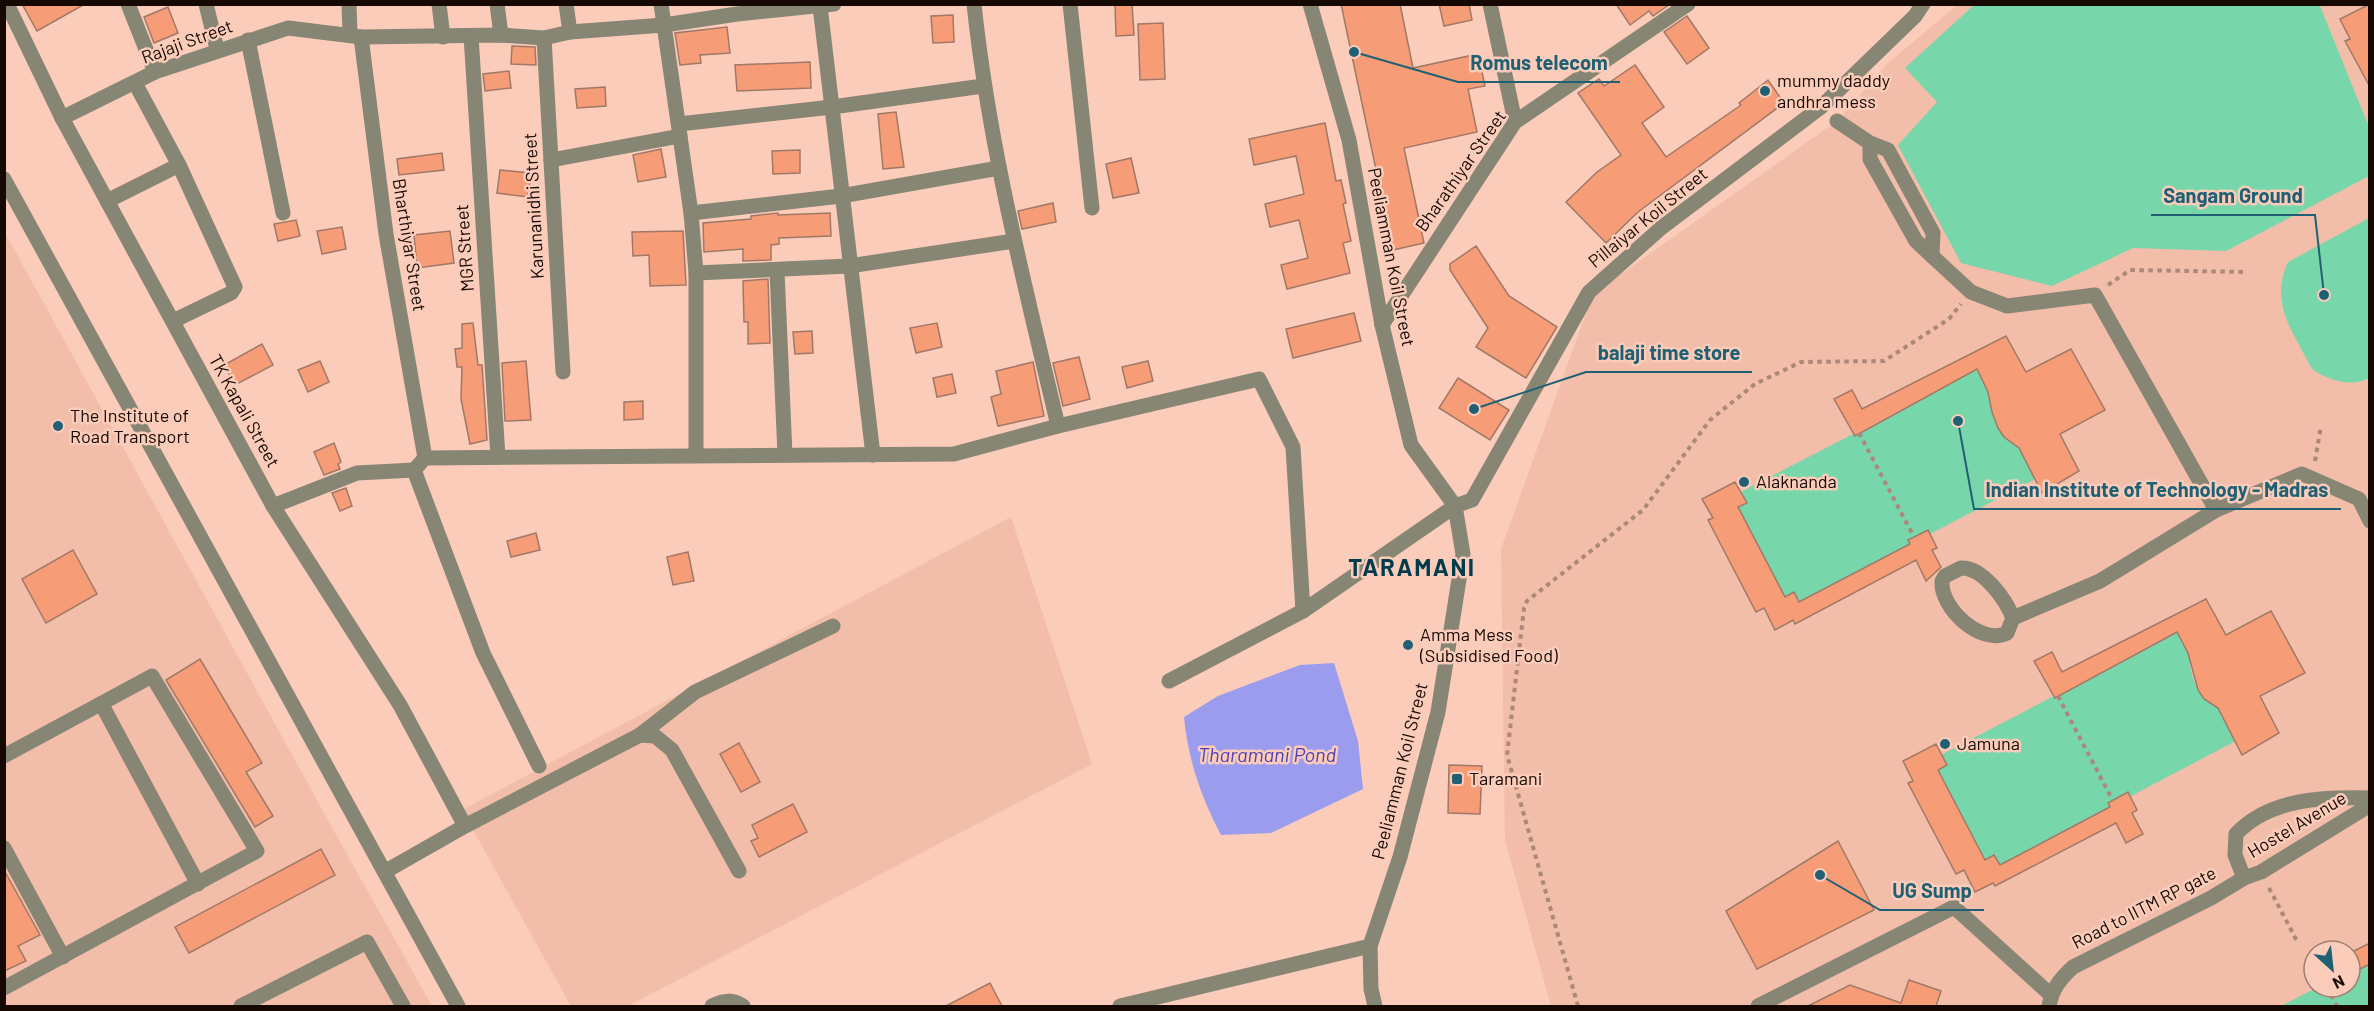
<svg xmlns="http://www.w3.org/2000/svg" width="2374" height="1011" viewBox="0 0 2374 1011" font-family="Barlow,sans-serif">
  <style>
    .built { fill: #f2bda9; fill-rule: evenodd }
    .green { fill: #78d6ab }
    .water { fill: #9c9cee }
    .building { fill: #f69d78; stroke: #a17867; stroke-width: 1.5 }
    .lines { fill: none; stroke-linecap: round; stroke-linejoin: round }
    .path { stroke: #ab887a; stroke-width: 4; stroke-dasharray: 4.5 4.5; stroke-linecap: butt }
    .minor { stroke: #878573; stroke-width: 15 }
    .poi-dot { fill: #1f6074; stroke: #faccb9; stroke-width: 2 }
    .labels { text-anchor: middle; stroke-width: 5; stroke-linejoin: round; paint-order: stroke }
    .street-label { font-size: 18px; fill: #160803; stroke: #faccb9 }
    .poi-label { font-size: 18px; fill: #160803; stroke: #faccb9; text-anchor: start }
    .water-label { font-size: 20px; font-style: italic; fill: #4e3fb4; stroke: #faccb9 }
    .district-label { font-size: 24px; font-weight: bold; letter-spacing: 1.5px; fill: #023c4c; stroke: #faccb9 }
    .leader { fill: none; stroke: #1f6074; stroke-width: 2 }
    .callout-dot { fill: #1f6074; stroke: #faccb9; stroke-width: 2 }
    .callout-label { font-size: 20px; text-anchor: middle; font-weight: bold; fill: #1f6074; stroke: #faccb9; stroke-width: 5; stroke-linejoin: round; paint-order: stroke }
  </style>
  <rect width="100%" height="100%" fill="#faccb9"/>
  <g class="built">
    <path d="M1957,5H2369V1006H1551L1505,840L1501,549L1593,294L1837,121L1886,65ZM2314,951H2350V987H2314Z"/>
    <polygon points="4,231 335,833 432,1006 5,1006"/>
    <polygon points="1011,517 1092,764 628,1006 571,1006 462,810"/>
  </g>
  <g class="green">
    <polygon points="1974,5 2322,5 2320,6 2369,127 2369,176 2226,251 2133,248 2052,286 1961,263 1898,145 1937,102 1905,68"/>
    <path d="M2369,218V378C2352,388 2327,380 2312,369C2293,331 2269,304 2288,262Z"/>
    <path d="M1990,362L1994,402L1990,404C1993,420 1999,435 2013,443L2016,442L2047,473L1930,534L1928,530L1910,544L1799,602L1794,593L1785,597L1738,507L1746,503L1741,492L1853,434L1855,436L1859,433Z"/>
    <path d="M2190,625L2194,664L2190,666C2193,682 2199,697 2214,706L2217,704L2247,735L2000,865L1994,855L1985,860L1938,770L1941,755L2054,696H2058Z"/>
    <polygon points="2369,961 2369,1006 2281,1006 2318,987 2320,989 2350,987 2350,971"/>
  </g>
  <path class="water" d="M1334,663L1358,741L1363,789L1271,833L1221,835C1201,797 1188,760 1184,717L1218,696L1300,665Z"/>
  <g class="building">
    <polygon points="22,4 85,4 37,31"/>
    <polygon points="1115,4 1132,4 1134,35 1116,36"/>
    <polygon points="1341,4 1400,4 1413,68 1478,54 1485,86 1468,89 1477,132 1404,148 1424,243 1393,250"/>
    <polygon points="1439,4 1469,4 1472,20 1444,26"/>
    <polygon points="1616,4 1670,4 1653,16 1649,11 1630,25"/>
    <polygon points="2370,4 2370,87 2345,41 2350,39 2340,19"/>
    <polygon points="168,7 178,33 154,43 144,17"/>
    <polygon points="953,15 954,42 933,43 931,16"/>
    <polygon points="1687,16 1709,48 1687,64 1664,32"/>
    <polygon points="1163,23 1165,79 1140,80 1138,24"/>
    <polygon points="727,27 730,53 700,55 701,63 680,65 675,33"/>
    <polygon points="512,46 535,47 536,65 511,64"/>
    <polygon points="810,62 811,88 737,91 735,65"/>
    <polygon points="1635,65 1664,107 1642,123 1666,157 1741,105 1739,103 1768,80 1784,103 1638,212 1606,243 1566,202 1597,172 1621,155 1578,93 1599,79 1604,86"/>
    <polygon points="509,71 511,88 485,91 483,74"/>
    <polygon points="605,87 606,106 577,108 575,89"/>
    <polygon points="896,112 904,167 883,169 878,114"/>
    <polygon points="1325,123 1336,181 1341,180 1346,203 1343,204 1351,241 1343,243 1350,273 1287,289 1281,265 1308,258 1299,220 1270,227 1265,204 1304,194 1296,156 1254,165 1249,139"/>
    <polygon points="661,149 666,177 638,182 633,155"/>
    <polygon points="800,150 800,173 773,174 772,151"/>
    <polygon points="442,153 444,170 399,175 397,159"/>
    <polygon points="1131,158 1139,193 1113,198 1106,164"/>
    <polygon points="500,170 531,173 528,197 497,193"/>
    <polygon points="1053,203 1056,222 1022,229 1018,211"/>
    <polygon points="778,213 778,215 830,213 831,236 779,238 779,244 771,245 771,260 743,261 743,249 704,252 703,223 751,219 751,216"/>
    <polygon points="296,220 300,236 278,241 274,224"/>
    <polygon points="342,227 346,249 322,254 317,231"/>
    <polygon points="450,231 454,263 417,268 414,235"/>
    <polygon points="683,231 686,285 650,286 649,255 633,256 632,232"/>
    <polygon points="1476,246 1509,296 1557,327 1526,378 1476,347 1488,328 1450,270 1450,264"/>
    <polygon points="768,279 770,343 748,344 748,322 744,322 743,281"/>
    <polygon points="1354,313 1361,341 1293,358 1286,329"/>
    <polygon points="473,323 478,365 482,365 487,440 470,444 461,399 462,367 457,367 455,349 462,348 462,324"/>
    <polygon points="937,323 942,347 916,353 910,328"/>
    <polygon points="812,331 813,353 795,354 793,332"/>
    <polygon points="2006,336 2026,372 2071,349 2105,410 2060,434 2079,471 2042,493 2019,448 2004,437 1998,428 1992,412 1988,392 1977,369 1855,436 1834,399 1852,390 1862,409"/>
    <polygon points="262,344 273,365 235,385 224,365"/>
    <polygon points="1079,357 1090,399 1063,406 1053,363"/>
    <polygon points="320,361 329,382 308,392 298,370"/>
    <polygon points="526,361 531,420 505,421 502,363"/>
    <polygon points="1148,361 1153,381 1127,388 1122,367"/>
    <polygon points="1033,362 1044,416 998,426 991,397 1001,394 996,371"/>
    <polygon points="952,374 956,393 937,397 933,378"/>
    <polygon points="1458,378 1509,410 1490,440 1439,408"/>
    <polygon points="643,401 643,419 624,420 624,402"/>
    <polygon points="334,443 341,462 338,464 340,469 324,475 314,452"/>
    <polygon points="1735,482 1747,503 1738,507 1785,597 1794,592 1799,602 1910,544 1908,540 1928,530 1937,548 1932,550 1941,567 1926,581 1916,560 1795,624 1793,620 1775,630 1764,608 1756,612 1708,520 1713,518 1702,499"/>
    <polygon points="346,488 352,506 340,511 332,493"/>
    <polygon points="536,533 540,550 511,557 507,541"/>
    <polygon points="73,550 97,594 46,623 22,579"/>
    <polygon points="688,552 694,581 673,585 667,557"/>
    <polygon points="2206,599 2226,635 2271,611 2305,673 2260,696 2279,733 2242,755 2218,708 2204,699 2198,690 2188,653 2177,632 2055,698 2034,661 2052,652 2062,672"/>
    <polygon points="200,659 262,763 246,772 273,816 255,827 166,680"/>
    <polygon points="739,743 760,782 741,792 720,754"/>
    <polygon points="1936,744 1947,765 1938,770 1985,860 1994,855 2000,865 2110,807 2108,803 2128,792 2137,810 2132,813 2143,834 2126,843 2116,823 1995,886 1993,883 1975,892 1964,870 1956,874 1908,783 1913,781 1903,761"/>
    <polygon points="1449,765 1482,766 1480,814 1448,813"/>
    <polygon points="793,804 807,832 759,857 751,841 758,838 752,825"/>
    <polygon points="1838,841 1874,910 1757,969 1726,911"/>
    <polygon points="321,849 335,875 189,953 175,927"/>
    <polygon points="4,870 40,935 18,946 26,961 4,971"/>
    <polygon points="2370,943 2370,964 2350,974 2350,953"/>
    <polygon points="1909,980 1941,991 1936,1006 1808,1006 1850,985 1901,1003"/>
    <polygon points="990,983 1002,1006 946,1006"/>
  </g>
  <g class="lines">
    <g class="path">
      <polyline points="2108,285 2130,270 2247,272"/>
      <polyline points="1859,433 1914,537"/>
      <polyline points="2315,461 2321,426"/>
      <polyline points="2058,696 2113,801"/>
      <polyline points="2269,888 2298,943"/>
      <polyline points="2327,987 2337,1006"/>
      <polyline points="1578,1006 1507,755 1524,608 1527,601 1643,510 1710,420 1755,384 1801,362 1884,361 1949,319 1961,304"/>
    </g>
    <g class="minor">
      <polyline points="7,4 62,118 273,506 400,705 465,826"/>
      <polyline points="128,4 155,72"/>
      <polyline points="206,4 217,49"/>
      <polyline points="349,4 350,34"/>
      <polyline points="439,4 443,37"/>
      <polyline points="497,4 501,35"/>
      <polyline points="566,4 570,32"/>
      <polyline points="661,4 691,213 696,273 696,454"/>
      <path d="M974,4C989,147 1025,286 1058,426"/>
      <polyline points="1070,4 1092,208"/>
      <polyline points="1310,4 1349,140 1382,325 1411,445 1455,506 1463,554 1438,712 1400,857 1370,946 1371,989 1375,1006"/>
      <polyline points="1490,4 1515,122"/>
      <polyline points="820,6 873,455"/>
      <polyline points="471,36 498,457"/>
      <polyline points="361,37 386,234 425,458"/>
      <polyline points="544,38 563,372"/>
      <polyline points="248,40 283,213"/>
      <polyline points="135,83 179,165 235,287 231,293 173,321"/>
      <polyline points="62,118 155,72 288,28 361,37 501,35 544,38 570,32 664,25 737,14 834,4"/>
      <polyline points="1837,121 1870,143 1888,150 1933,233 1932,256 1916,241 1870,159 1870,143"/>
      <polyline points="679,124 832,107 983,86"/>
      <polyline points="551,160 680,136"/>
      <polyline points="4,179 458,1006"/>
      <polyline points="107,201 179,165"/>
      <polyline points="691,213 841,196 999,168"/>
      <polyline points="1932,256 1971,292 2007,306 2095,295 2216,510"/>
      <polyline points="777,271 785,455"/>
      <polyline points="696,273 849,266 1014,241"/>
      <polyline points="1382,325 1515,122 1688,4"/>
      <polyline points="414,470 483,653 539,766"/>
      <polyline points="273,506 357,473 414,470 425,458 954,454 1058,426 1259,379 1293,447 1303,611"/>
      <path d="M1961,568C1983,567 2006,600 2013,618L2007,633C1981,646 1940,608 1942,581L1945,576Z"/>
      <polyline points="2013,618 2100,581 2216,510 2302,474 2359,499 2370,521"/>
      <polyline points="1169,681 1303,611 1455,506 1472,500 1589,292 1661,228 1821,107 1915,16 1923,4"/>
      <polyline points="102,705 198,884"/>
      <polyline points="640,735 695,692 833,626"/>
      <polyline points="4,756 152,676 257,851 4,988"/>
      <polyline points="4,848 63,957"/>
      <polyline points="386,871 465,826 640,735 655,736 672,750 739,871"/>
      <path d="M2244,878L2235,855L2236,834C2270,798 2323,797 2370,798"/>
      <polyline points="241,1006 367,942 403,1006"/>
      <path d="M712,1006C724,1000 732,999 743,1006"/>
      <polyline points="1120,1006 1370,946"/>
      <polyline points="1758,1006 1954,907 2051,995"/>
      <path d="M2049,1006C2052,989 2060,979 2073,967L2211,898L2244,878L2261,872L2370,805"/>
    </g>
  </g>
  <g class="poi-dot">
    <circle cx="1765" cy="91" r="6"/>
    <circle cx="58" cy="426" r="6"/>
    <circle cx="1744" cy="482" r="6"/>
    <circle cx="1408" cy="645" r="6"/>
    <circle cx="1945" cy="744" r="6"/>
    <rect x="1451" y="773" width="12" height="12" rx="3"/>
  </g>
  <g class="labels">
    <g class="street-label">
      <text transform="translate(187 42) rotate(-20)" y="6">Rajaji Street</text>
      <text transform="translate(1461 171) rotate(-55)" y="6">Bharathiyar Street</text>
      <text transform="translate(534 206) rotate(-93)" y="6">Karunanidhi Street</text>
      <text transform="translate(1648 218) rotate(-39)" y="6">Pillaiyar Koil Street</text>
      <text transform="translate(409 245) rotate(81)" y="6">Bharthiyar Street</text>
      <text transform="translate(465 248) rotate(-94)" y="6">MGR Street</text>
      <text transform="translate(1391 257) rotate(79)" y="6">Peeliamman Koil Street</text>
      <text transform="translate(244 411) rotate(61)" y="6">TK Kapali Street</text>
      <text transform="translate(1400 771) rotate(-76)" y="6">Peeliamman Koil Street</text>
      <text transform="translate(2297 825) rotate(-31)" y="6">Hostel Avenue</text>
      <text transform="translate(2144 908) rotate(-27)" y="6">Road to IITM RP gate</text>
    </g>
    <g class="poi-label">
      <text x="1777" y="87">mummy daddy<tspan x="1777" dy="21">andhra mess</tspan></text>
      <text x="70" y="422">The Institute of<tspan x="70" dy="21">Road Transport</tspan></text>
      <text x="1756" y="488">Alaknanda</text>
      <text x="1420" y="641">Amma Mess<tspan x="1420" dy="21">(Subsidised Food)</tspan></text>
      <text x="1957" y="750">Jamuna</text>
      <text x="1469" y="785">Taramani</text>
    </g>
    <g class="water-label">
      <text x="1267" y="762">Tharamani Pond</text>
    </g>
    <g class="district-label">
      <text x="1412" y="576">TARAMANI</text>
    </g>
  </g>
  <path class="leader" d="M1354 52L1458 82H1620M2324 295L2315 215H2151M1474 409L1586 372H1752M1958 421L1974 509H2341M1820 875L1880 910H1984"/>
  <g class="callout-dot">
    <circle cx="1354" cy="52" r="6"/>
    <circle cx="2324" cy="295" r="6"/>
    <circle cx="1474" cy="409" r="6"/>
    <circle cx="1958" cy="421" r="6"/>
    <circle cx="1820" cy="875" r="6"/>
  </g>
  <g class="callout-label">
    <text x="1539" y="70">Romus telecom</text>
    <text x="2233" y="203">Sangam Ground</text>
    <text x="1669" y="360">balaji time store</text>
    <text x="2157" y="497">Indian Institute of Technology - Madras</text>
    <text x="1932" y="898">UG Sump</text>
  </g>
  <rect width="2374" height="1011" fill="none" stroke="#160803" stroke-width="12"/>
  <g transform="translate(2332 969) rotate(153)"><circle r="28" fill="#faccb9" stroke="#9f7e70" stroke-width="1.5"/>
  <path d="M0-4.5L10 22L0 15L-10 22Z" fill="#1f6074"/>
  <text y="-9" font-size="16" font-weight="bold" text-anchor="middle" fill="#160803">N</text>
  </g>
</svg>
